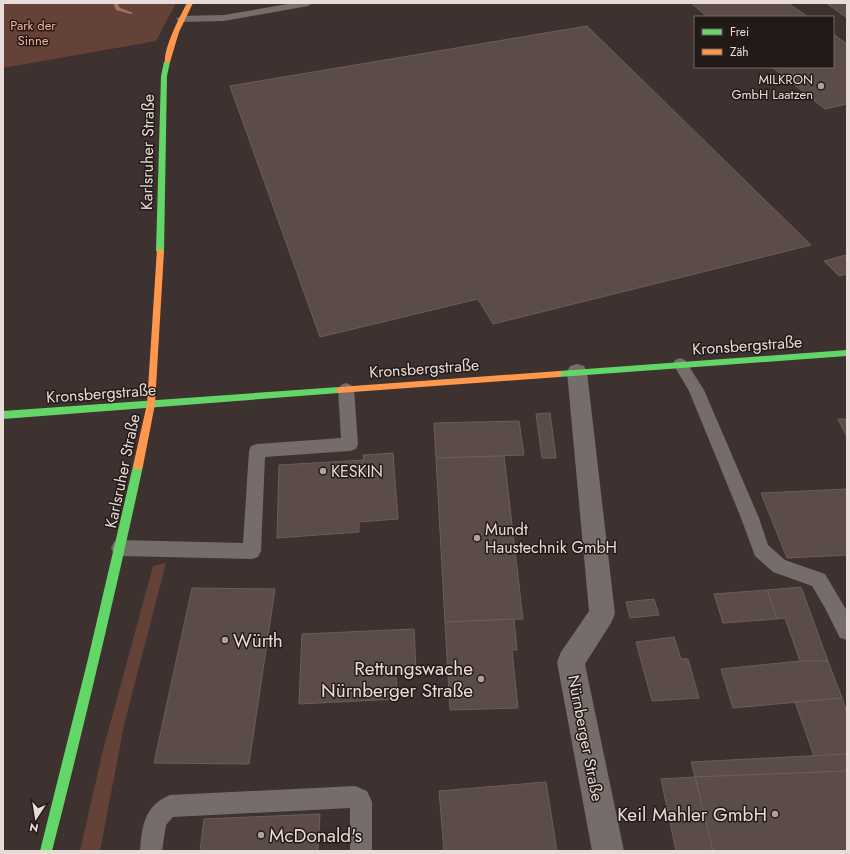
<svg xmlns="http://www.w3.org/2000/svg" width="850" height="854" viewBox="0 0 850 854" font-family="Jost,sans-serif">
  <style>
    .green { fill: #654238 }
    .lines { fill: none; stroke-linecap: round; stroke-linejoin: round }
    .stream { fill: #a7705f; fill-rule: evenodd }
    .building { fill: #5b4c48; stroke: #685f5c }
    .lane { fill: #766c69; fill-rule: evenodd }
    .street { fill: #766c69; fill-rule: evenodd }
    .fast { fill: #63d668; fill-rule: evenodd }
    .slow { fill: #ff974d; fill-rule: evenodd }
    .poi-dot { fill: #ada09d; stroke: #231a17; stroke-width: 1.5 }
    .labels { text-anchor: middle; stroke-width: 3; stroke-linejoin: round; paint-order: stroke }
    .far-park-label { font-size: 13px; fill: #f7af9a; stroke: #231a17 }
    .far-poi-label { font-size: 13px; fill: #e9dcd8; stroke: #231a17; text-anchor: end }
    .street-label { font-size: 16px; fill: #e9dcd8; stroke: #231a17 }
    .poi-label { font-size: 16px; fill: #e9dcd8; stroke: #231a17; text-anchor: start }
    .near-poi-label { font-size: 19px; fill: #e9dcd8; stroke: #231a17; text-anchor: start }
  </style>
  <rect width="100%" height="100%" fill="#3d322f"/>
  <g class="green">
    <polygon points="3,3 176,3 156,41 3,68"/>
    <polygon points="166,563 124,725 100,851 80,851 103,750 153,566"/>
  </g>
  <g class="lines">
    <polygon class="stream" points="113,3 117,3 120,8 133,13 131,14 116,10"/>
  </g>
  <g class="building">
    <polygon points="691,3 788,3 808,17 708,17"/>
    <polygon points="826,3 842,3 847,7 847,18"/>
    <polygon points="587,26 811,245 493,324 478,299 320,337 230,86"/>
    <polygon points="833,34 847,44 847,104 825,109 772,67 833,67"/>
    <polygon points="846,255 847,274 839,276 824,261"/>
    <polygon points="550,413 556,458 542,458 536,414"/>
    <polygon points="838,419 847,419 847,437"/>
    <polygon points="519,421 524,455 436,458 434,423"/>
    <polygon points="393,453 398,519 359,522 359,532 277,538 279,465 364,460 363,455"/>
    <polygon points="504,456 523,619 445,622 436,458"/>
    <polygon points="847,489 847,555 787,558 761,493"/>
    <polygon points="801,587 828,661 800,661 785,618 777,619 767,590"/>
    <polygon points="192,588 275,589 249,764 154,763"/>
    <polygon points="767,590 777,619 723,623 714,594"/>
    <polygon points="654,599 659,615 630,618 626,602"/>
    <polygon points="514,619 517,650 512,650 518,708 450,710 445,622"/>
    <polygon points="414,629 416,670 396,671 397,699 299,704 302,634"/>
    <polygon points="674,637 681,659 688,659 699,698 652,701 636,642"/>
    <polygon points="800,661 828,661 842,698 733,708 721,669"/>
    <polygon points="842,698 847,713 847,754 814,756 795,702"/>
    <polygon points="847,754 847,771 695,777 691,762"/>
    <polygon points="847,771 847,851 713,851 695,777"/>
    <polygon points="695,777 713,851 676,851 661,779"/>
    <polygon points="546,782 557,851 444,851 439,791"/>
    <polygon points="320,814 318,851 200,851 204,819"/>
  </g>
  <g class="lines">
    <g class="lane">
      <polygon points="293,3 313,3 308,6 224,21 181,22 176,19 181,16 224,15"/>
      <polygon points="680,358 685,360 704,390 759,518 768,545 785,560 825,574 847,611 847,640 840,638 825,608 812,586 773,572 755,556 741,518 689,391 673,364 675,360"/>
      <polygon points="346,383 351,385 354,389 358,444 356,449 350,451 265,457 261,551 258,557 252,559 120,556 114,554 111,548 114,542 120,540 243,543 249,451 251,446 257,444 341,438 338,389 341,385"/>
      <path d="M355,786L367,791L372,802V851H350V808L173,817L166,825L162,851H140C142,826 144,806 170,795Z"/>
    </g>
    <polygon class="street" points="577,364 584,366 587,372 615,614 611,623 585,664 624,851 592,851 557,662 561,652 589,611 567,372 570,366"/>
    <g class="fast">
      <polygon points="167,60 170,62 167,76 164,251 160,253 156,251 161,76 164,62"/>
      <polygon points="847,350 847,356 559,377 555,374 559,371"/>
      <polygon points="339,387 343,390 339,393 3,419 3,411"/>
      <path d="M138,462L141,463L143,466C115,595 85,723 52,851H40L88,659L133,466L135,463Z"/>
    </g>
    <g class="slow">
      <path d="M187,3H193L179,32L170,62L165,63C163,49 180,16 187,3Z"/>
      <polygon points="157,249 160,249 164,251 155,404 143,466 141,469 138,470 135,469 133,466 147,404"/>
      <polygon points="559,371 563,374 559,377 339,393 335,390 339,387"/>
    </g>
  </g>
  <g class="poi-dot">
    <circle cx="821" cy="86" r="4"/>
    <circle cx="323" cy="471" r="4"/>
    <circle cx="477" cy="538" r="4"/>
    <circle cx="225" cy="640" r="4"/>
    <circle cx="481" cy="679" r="4"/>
    <circle cx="775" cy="814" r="4"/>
    <circle cx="261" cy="835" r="4"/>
  </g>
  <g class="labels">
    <g class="far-park-label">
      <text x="33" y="30">Park der<tspan x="33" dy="15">Sinne</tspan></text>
    </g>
    <g class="far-poi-label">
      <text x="813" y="84">MILKRON<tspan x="813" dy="15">GmbH Laatzen</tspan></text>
    </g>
    <g class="street-label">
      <text transform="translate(147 152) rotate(-89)" y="6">Karlsruher Straße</text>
      <text transform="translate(747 345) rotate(-4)" y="6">Kronsbergstraße</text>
      <text transform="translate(424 368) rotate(-4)" y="6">Kronsbergstraße</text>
      <text transform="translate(101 393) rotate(-4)" y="6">Kronsbergstraße</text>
      <text transform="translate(122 471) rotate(-78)" y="6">Karlsruher Straße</text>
      <text transform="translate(586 738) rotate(79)" y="6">Nürnberger Straße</text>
    </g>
    <g class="poi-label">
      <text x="331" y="477">KESKIN</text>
      <text x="485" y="535">Mundt<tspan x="485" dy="18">Haustechnik GmbH</tspan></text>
    </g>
    <g class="near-poi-label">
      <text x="233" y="647">Würth</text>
      <text x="473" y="675" text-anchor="end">Rettungswache<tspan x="473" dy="22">Nürnberger Straße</tspan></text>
      <text x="767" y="821" text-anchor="end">Keil Mahler GmbH</text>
      <text x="269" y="842">McDonald's</text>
    </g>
  </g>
  <rect width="850" height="854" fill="none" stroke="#e9dcd8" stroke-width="8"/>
  <rect x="694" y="16" width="140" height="52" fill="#231a17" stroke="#726864"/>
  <rect x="702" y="29" width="20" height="6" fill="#63d668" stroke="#726864"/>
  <text x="730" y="36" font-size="12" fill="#e9dcd8">Frei</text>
  <rect x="702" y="49" width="20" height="6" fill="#ff974d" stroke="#726864"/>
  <text x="730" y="56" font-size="12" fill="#e9dcd8">Zäh</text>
  <g transform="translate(36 818) rotate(192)" stroke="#231a17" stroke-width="3" paint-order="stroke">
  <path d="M0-3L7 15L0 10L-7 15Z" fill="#e9dcd8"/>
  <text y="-6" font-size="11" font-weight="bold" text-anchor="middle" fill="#e9dcd8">N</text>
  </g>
</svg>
